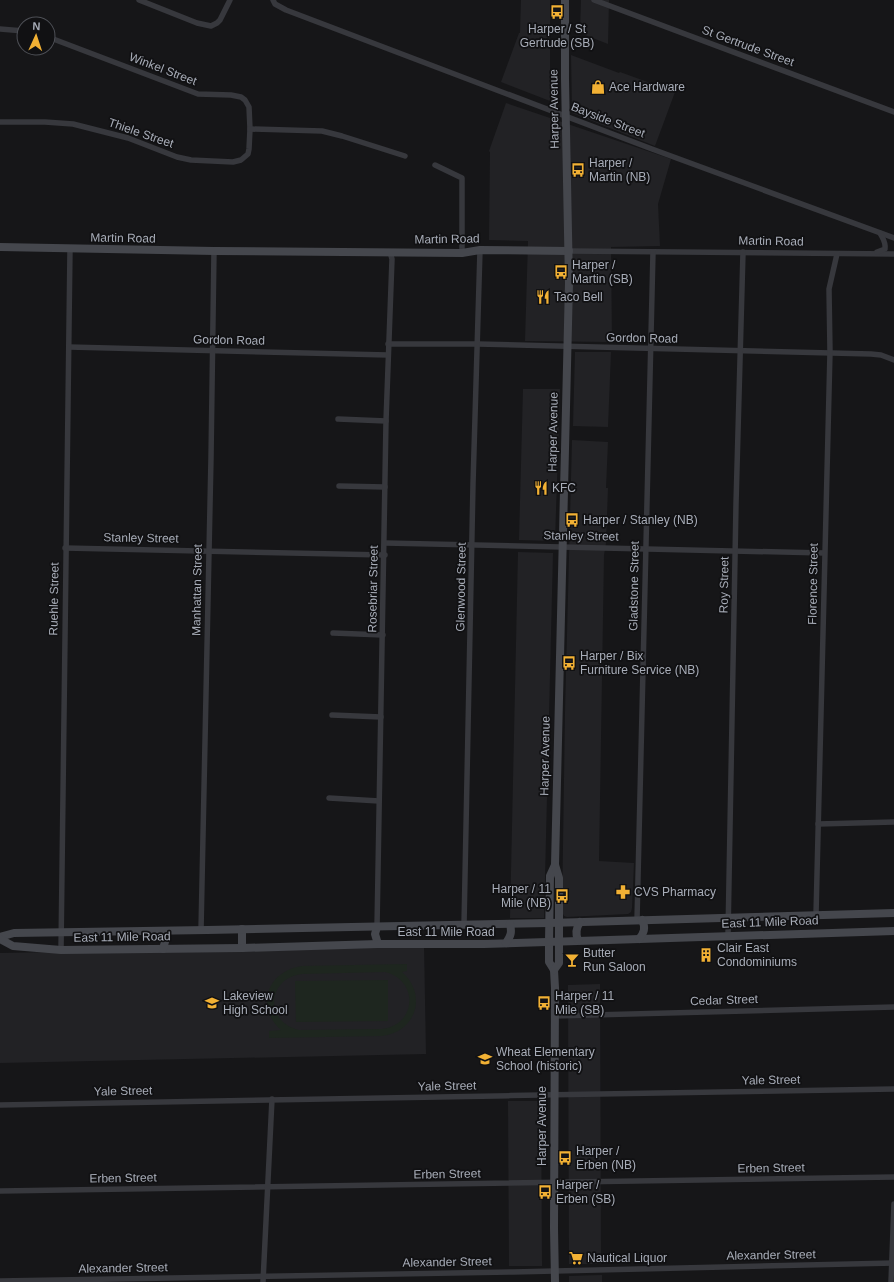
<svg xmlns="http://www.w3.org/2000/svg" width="894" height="1282" viewBox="0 0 894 1282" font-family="Helvetica,sans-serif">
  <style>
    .built { fill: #222225 }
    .green { fill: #1e261f; fill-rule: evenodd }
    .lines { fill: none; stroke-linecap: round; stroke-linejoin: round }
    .street { stroke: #37383d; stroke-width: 5.5 }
    .secondary { stroke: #45474d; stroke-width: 8 }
    .labels { text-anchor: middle; stroke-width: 3.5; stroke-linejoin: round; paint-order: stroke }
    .poi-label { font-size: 12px; fill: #a8adb8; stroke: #111113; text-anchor: start }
    .street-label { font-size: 12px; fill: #a8adb8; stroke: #111113 }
  </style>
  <rect width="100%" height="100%" fill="#161618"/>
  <g class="built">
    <polygon points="521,0 550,0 550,101 501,82 519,33 520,33"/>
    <polygon points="581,0 609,0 608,44 580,33"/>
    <polygon points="571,55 619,73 620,72 675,92 655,146 572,113"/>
    <polygon points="506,103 671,159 658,204 660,246 611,247 612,342 525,341 528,241 489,240 490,152 489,151"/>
    <polygon points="575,352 611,352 608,427 573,426"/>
    <polygon points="523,389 560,389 555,541 519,540"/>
    <polygon points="572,440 608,442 606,488 608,488 606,543 604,555 599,861 634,863 632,908 631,912 628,914 567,917 564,916 562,912 565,712"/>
    <polygon points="518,552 553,553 544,918 510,918"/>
    <polygon points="424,945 426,1054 0,1063 0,953"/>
    <polygon points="600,984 601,1264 569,1264 568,985"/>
    <polygon points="508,1101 541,1101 542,1266 509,1266"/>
    <polygon points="602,1275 602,1282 569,1282 569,1276"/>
  </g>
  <g class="green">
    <path d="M407,964V971L402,972C428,995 416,1032 382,1036L269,1038V1031L281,1030C255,1007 267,971 302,966ZM385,972C419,980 417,1025 382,1029L299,1030C264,1022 267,978 302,974Z"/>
    <polygon points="388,980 388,1021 296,1022 295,981"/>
  </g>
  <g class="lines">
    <g class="street">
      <polyline points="139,0 197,23 211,26 217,23 220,20 230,0"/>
      <polyline points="273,0 275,4 286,10 652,149 894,238"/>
      <polyline points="594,0 894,112"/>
      <polyline points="0,29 24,31"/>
      <polyline points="0,122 45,122 73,124 128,138 177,157 191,160 233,162 241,160 248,154 249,149 250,129 249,107 245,100 241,97 231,95 198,94 48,37"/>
      <polyline points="250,129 322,131 342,136 405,156"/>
      <polyline points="435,165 462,178 462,253"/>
      <polyline points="569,251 894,254"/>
      <path d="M877,252L885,249C886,242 883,239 880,233"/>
      <polyline points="388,344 478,344 871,354 881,355 894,360"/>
      <polyline points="69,347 388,355"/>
      <polyline points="338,419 386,421"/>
      <polyline points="339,486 385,487"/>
      <polyline points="385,543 824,553"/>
      <polyline points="65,548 385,555"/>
      <polyline points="333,633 383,635"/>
      <polyline points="332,715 381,717"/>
      <polyline points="329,798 379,801"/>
      <polyline points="818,824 894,822"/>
      <polyline points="816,915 830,352 829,289 837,254"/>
      <polyline points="637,920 653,252"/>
      <polyline points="464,925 473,484 480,250"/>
      <polyline points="377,927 386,421 392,259 390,252"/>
      <polyline points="201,930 211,458 214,251"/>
      <polyline points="728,935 736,504 743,252"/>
      <polyline points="61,950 70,249"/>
      <polyline points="554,1016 894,1007"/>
      <path d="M0,1105C298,1098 596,1095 894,1089"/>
      <polyline points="0,1191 894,1177"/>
      <polyline points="0,1281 513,1272 894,1263"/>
      <polyline points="263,1282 272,1099"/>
      <polyline points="891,1282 894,1204"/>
    </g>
    <g class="secondary">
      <polyline points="0,247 214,251 462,253 480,250 569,251"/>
      <polyline points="555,865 550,876 549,942 549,962 554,970 555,988 554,1228 555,1282"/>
      <polyline points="377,927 375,934 378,944"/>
      <polyline points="242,929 242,948"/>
      <polyline points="0,937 14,933 207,930 549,923 894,913"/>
      <polyline points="0,939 13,946 61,950 242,948 378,944 484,944 894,931"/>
      <path d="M639,939C644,933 646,928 642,920"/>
      <path d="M578,940C575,933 576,928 580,922"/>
      <path d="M506,943C511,936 512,932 510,924"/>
      <polyline points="163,949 166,938 164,931"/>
      <polyline points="554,970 559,963 559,878 555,865 569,283 565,79 565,0"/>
    </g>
  </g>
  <defs>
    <symbol id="bus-bare" viewBox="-9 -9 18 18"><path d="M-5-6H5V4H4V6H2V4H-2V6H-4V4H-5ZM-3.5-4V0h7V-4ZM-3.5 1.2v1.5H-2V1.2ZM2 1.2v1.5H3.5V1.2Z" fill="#f2b134" stroke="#111113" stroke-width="2.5" paint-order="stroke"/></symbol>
    <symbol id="shop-bare" viewBox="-9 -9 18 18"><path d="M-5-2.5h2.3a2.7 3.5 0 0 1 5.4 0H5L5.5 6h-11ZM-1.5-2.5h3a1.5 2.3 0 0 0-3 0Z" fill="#f2b134" stroke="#111113" stroke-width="2.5" paint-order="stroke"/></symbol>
    <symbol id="restaurant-bare" viewBox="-9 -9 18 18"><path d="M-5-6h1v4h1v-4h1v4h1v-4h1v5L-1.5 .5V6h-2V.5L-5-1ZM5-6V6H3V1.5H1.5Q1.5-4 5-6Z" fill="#f2b134" stroke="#111113" stroke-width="2.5" paint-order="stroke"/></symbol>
    <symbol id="pharmacy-bare" viewBox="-9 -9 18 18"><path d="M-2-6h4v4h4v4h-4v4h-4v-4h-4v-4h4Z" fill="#f2b134" stroke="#111113" stroke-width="2.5" paint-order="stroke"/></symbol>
    <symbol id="building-bare" viewBox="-9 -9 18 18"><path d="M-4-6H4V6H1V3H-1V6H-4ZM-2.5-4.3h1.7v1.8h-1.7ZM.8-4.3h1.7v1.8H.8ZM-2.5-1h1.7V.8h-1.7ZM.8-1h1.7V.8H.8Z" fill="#f2b134" stroke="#111113" stroke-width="2.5" paint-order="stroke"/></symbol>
    <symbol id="bar-bare" viewBox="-9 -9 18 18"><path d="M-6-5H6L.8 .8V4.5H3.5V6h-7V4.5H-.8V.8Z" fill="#f2b134" stroke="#111113" stroke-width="2.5" paint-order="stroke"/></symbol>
    <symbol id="school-bare" viewBox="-9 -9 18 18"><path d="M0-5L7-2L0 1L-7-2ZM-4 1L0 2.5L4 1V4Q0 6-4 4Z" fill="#f2b134" stroke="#111113" stroke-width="2.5" paint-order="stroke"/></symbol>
    <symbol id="supermarket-bare" viewBox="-9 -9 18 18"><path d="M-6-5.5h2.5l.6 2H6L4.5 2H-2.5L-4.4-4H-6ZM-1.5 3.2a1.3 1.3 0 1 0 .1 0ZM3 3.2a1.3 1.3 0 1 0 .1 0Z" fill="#f2b134" stroke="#111113" stroke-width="2.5" paint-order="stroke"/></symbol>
  </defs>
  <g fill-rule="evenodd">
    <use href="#bus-bare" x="547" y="2" width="20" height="20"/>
    <use href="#shop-bare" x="588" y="77" width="20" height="20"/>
    <use href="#bus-bare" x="568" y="160" width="20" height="20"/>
    <use href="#bus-bare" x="551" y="262" width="20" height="20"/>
    <use href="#restaurant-bare" x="533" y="287" width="20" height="20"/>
    <use href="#restaurant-bare" x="531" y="478" width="20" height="20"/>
    <use href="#bus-bare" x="562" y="510" width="20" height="20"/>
    <use href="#bus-bare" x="559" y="653" width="20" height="20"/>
    <use href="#pharmacy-bare" x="613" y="882" width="20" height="20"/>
    <use href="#bus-bare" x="552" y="886" width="20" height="20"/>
    <use href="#building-bare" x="696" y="945" width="20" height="20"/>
    <use href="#bar-bare" x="562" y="950" width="20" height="20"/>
    <use href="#school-bare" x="202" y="993" width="20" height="20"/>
    <use href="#bus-bare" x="534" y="993" width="20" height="20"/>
    <use href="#school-bare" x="475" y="1049" width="20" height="20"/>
    <use href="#bus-bare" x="555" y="1148" width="20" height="20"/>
    <use href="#bus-bare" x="535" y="1182" width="20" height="20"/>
    <use href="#supermarket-bare" x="566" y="1248" width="20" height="20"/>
  </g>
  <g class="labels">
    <g class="poi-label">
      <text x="557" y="33" text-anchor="middle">Harper / St<tspan x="557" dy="14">Gertrude (SB)</tspan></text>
      <text x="609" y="91">Ace Hardware</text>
      <text x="589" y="167">Harper /<tspan x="589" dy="14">Martin (NB)</tspan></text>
      <text x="572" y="269">Harper /<tspan x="572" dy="14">Martin (SB)</tspan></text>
      <text x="554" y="301">Taco Bell</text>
      <text x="552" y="492">KFC</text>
      <text x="583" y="524">Harper / Stanley (NB)</text>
      <text x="580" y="660">Harper / Bix<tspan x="580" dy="14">Furniture Service (NB)</tspan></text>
      <text x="551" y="893" text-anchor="end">Harper / 11<tspan x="551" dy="14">Mile (NB)</tspan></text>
      <text x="634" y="896">CVS Pharmacy</text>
      <text x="717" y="952">Clair East<tspan x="717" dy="14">Condominiums</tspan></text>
      <text x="583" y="957">Butter<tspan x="583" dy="14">Run Saloon</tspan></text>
      <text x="223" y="1000">Lakeview<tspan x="223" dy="14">High School</tspan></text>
      <text x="555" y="1000">Harper / 11<tspan x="555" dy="14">Mile (SB)</tspan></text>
      <text x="496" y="1056">Wheat Elementary<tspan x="496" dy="14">School (historic)</tspan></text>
      <text x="576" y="1155">Harper /<tspan x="576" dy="14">Erben (NB)</tspan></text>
      <text x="556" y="1189">Harper /<tspan x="556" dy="14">Erben (SB)</tspan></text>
      <text x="587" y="1262">Nautical Liquor</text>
    </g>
    <g class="street-label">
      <text transform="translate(748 46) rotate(20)" y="4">St Gertrude Street</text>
      <text transform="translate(163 69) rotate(21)" y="4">Winkel Street</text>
      <text transform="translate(554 109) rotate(-91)" y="4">Harper Avenue</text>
      <text transform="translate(608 120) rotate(21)" y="4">Bayside Street</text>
      <text transform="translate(141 133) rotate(19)" y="4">Thiele Street</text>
      <text transform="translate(123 238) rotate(1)" y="4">Martin Road</text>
      <text transform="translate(447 239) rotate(-1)" y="4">Martin Road</text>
      <text transform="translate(771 241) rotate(1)" y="4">Martin Road</text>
      <text transform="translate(642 338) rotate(1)" y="4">Gordon Road</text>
      <text transform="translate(229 340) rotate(1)" y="4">Gordon Road</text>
      <text transform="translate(553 432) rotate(-89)" y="4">Harper Avenue</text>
      <text transform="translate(581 536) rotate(1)" y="4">Stanley Street</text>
      <text transform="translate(141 538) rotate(1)" y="4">Stanley Street</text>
      <text transform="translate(813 584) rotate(-89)" y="4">Florence Street</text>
      <text transform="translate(724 585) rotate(-89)" y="4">Roy Street</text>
      <text transform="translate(634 586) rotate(-89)" y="4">Gladstone Street</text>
      <text transform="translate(461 587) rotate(-89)" y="4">Glenwood Street</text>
      <text transform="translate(373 589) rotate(-89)" y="4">Rosebriar Street</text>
      <text transform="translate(197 590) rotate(-89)" y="4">Manhattan Street</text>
      <text transform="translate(54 599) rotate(-89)" y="4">Ruehle Street</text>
      <text transform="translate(545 756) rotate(-89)" y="4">Harper Avenue</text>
      <text transform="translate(770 922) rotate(-2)" y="4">East 11 Mile Road</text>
      <text x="446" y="936">East 11 Mile Road</text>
      <text transform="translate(122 937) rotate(-1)" y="4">East 11 Mile Road</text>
      <text transform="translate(724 1000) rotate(-2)" y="4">Cedar Street</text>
      <text transform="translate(771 1080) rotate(-1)" y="4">Yale Street</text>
      <text transform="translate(447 1086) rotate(-1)" y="4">Yale Street</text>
      <text transform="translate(123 1091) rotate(-1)" y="4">Yale Street</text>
      <text transform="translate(542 1126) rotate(-90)" y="4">Harper Avenue</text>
      <text transform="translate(771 1168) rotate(-1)" y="4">Erben Street</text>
      <text transform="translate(447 1174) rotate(-1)" y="4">Erben Street</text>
      <text transform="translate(123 1178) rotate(-1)" y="4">Erben Street</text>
      <text transform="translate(771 1255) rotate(-1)" y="4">Alexander Street</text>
      <text transform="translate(447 1262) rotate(-1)" y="4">Alexander Street</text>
      <text transform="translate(123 1268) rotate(-1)" y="4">Alexander Street</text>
    </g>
  </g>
  <g transform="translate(36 36) rotate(3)"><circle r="19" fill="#111113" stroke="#4d4f55"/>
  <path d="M0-3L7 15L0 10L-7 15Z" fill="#f2b134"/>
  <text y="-6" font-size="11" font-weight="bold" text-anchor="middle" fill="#a8adb8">N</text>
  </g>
</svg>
